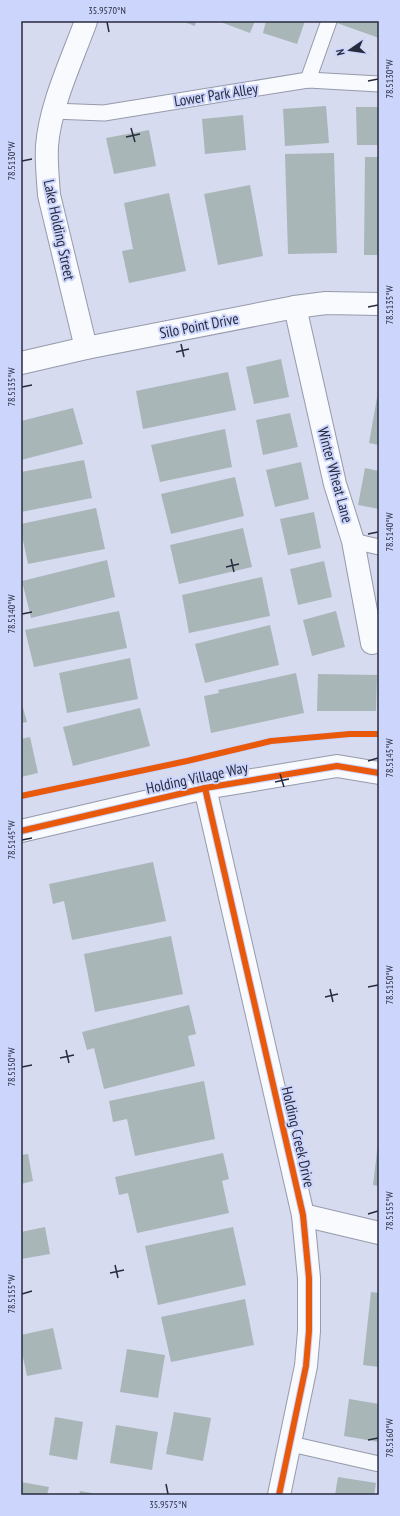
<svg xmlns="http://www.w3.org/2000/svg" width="400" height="1516" viewBox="0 0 400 1516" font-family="'PT Sans Narrow',sans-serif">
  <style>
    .building { fill: #a8b6b8 }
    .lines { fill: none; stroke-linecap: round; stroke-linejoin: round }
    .lane-casing { stroke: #969aab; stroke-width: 17 }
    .street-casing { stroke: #969aab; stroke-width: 24 }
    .lane { stroke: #f9fafd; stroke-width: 15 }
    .street { stroke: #f9fafd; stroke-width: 22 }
    .cycleway-casing { stroke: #ccd5fb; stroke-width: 8 }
    .cycleway { stroke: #e8590c; stroke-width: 6 }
    .ticks { fill: none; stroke: #282b3e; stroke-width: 1.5 }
    .labels { text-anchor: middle; stroke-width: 4; stroke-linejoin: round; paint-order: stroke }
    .street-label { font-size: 15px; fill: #282b3e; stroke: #ccd5fb }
    .neatline { fill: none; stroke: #282b3e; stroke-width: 1.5 }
    .ticks-label { font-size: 10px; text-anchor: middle; fill: #282b3e }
  </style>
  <rect width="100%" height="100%" fill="#d6dbf0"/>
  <g class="building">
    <polygon points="182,21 196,21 195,26"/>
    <polygon points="218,21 255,21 250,33"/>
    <polygon points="266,21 305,21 297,44 263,33"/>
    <polygon points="337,21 379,21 379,38 337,23"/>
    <polygon points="326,106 329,143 285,146 283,109"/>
    <polygon points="356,107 379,107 379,145 357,145"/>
    <polygon points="243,115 246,150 205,154 202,119"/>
    <polygon points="149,130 156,166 114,174 106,138"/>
    <polygon points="334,153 337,253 288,254 285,154"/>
    <polygon points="365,157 379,157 379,255 364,255"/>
    <polygon points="250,185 263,256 218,265 204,194"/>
    <polygon points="169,193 186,271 129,283 122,251 133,249 124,203"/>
    <polygon points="281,359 289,397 254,404 246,367"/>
    <polygon points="228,372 236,410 143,429 136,391"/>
    <polygon points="378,392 379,392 379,445 369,443"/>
    <polygon points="73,408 83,444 21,460 21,421"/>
    <polygon points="290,413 298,447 263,455 256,420"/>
    <polygon points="225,429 232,467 160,482 151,445"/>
    <polygon points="84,460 92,498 21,512 21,472"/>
    <polygon points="301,462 309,499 275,507 266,470"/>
    <polygon points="365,468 379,471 379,509 358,505"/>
    <polygon points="235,477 244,516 171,534 161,494"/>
    <polygon points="96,508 105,549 28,564 21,531 21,524"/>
    <polygon points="314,512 321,548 288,555 280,519"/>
    <polygon points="243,528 252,567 179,584 170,545"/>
    <polygon points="107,560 115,597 31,618 22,581"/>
    <polygon points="324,561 332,597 298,605 290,569"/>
    <polygon points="262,577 270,616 189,633 182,595"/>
    <polygon points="119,611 127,648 34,667 25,630"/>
    <polygon points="336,611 345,647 312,656 303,620"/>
    <polygon points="270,625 279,665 205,683 195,644"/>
    <polygon points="130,658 138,699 67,713 59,673"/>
    <polygon points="296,673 304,713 211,733 204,696 219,693 218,690"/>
    <polygon points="318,674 377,675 376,711 317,711"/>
    <polygon points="21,701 27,722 21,723"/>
    <polygon points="140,708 150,746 73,766 63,727"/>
    <polygon points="30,737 38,773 21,777 21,739"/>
    <polygon points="153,862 166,921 72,940 64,901 53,904 49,884"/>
    <polygon points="171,936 183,994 95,1012 84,954"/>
    <polygon points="189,1005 196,1034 188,1036 195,1066 104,1089 94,1048 87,1050 82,1032"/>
    <polygon points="204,1081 215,1139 135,1156 127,1119 113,1122 109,1101"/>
    <polygon points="378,1144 379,1144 379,1186 373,1185"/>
    <polygon points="223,1153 229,1179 222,1181 229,1213 137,1233 128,1193 119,1195 115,1177"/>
    <polygon points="28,1154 33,1181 21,1184 21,1155"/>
    <polygon points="45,1227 50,1254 21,1259 21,1232"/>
    <polygon points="233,1227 246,1285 158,1305 145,1246"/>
    <polygon points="371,1292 379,1293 379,1367 363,1365"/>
    <polygon points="245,1299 254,1345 171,1362 161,1317"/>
    <polygon points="53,1328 62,1369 27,1376 21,1348 21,1335"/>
    <polygon points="127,1349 165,1355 158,1398 120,1392"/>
    <polygon points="349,1399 379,1404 379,1442 344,1436"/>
    <polygon points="174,1412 211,1418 203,1461 166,1454"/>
    <polygon points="55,1417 83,1422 77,1460 49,1455"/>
    <polygon points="116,1425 158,1432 152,1470 110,1463"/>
    <polygon points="338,1477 376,1483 374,1495 335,1495"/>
    <polygon points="21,1482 49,1487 47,1495 21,1495"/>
    <polygon points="80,1491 97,1494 97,1495 79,1495"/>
  </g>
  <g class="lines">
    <defs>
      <g id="lane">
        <polyline points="308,80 329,21"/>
        <polyline points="53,111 104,113 308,80 379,84"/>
        <polyline points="353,541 379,547"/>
        <polyline points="291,1444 379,1464"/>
      </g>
      <g id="street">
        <polyline points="295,307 335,484 353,541 372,643"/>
        <path d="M86,348L49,195C48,179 46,163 47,146C50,105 72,60 86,21"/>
        <polyline points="21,363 86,348 295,307 326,303 379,304"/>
        <polyline points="205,788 303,1215 309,1278 309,1331 306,1366 279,1495"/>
        <polyline points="21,831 205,788 337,766 379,773"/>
        <polyline points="303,1215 379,1233"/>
      </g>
    </defs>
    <use href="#lane" class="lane-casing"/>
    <use href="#street" class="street-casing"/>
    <use href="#lane" class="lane"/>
    <use href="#street" class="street"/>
    <defs>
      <g id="cycleway">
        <polyline points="205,788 303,1215 309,1278 309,1331 306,1366 279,1495"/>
        <polyline points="21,796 187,761 271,741 350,734 379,734"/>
        <polyline points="21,831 205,788 337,766 379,773"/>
      </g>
    </defs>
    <use href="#cycleway" class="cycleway-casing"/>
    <use href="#cycleway" class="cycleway"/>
  </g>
  <path class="ticks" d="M107,22L109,32M368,81L378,79M131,128L135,142M126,137L140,134M22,161L32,159M368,307L378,305M181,344L184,357M176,352L189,349M22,387L32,385M368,534L378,532M231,559L234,572M226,567L239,564M22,614L32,612M368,761L378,758M280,774L284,787M275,782L289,779M22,840L32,838M368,987L378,985M330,989L333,1002M325,997L338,994M66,1050L69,1063M60,1058L74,1055M22,1067L32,1065M368,1214L378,1211M115,1265L118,1278M110,1273L124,1270M22,1294L32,1291M368,1440L378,1438M166,1484L168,1494"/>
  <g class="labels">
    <g class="street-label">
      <text transform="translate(216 95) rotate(-9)" y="5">Lower Park Alley</text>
      <text transform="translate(59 230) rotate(78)" y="5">Lake Holding Street</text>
      <text transform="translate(199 326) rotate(-11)" y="5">Silo Point Drive</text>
      <text transform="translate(335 475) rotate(75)" y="5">Winter Wheat Lane</text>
      <text transform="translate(197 778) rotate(-12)" y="5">Holding Village Way</text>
      <text transform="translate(298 1137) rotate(77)" y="5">Holding Creek Drive</text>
    </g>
  </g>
  <rect width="400" height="1516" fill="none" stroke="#ccd5fb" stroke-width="44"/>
  <g transform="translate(350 50) rotate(257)" stroke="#ccd5fb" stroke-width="3" paint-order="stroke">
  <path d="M0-3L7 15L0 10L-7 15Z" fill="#282b3e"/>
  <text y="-6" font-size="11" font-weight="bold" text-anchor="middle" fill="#282b3e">N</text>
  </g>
  <rect x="22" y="22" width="356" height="1472" class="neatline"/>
  <g class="ticks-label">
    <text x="107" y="14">35.9570°N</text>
    <text transform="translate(389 79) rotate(-90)" y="4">78.5130°W</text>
    <text transform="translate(11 161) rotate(-90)" y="4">78.5130°W</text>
    <text transform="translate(389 305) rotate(-90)" y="4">78.5135°W</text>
    <text transform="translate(11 387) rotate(-90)" y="4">78.5135°W</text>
    <text transform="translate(389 532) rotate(-90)" y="4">78.5140°W</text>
    <text transform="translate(11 614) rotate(-90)" y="4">78.5140°W</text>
    <text transform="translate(389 758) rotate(-90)" y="4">78.5145°W</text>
    <text transform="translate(11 840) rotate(-90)" y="4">78.5145°W</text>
    <text transform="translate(389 985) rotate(-90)" y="4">78.5150°W</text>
    <text transform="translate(11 1067) rotate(-90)" y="4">78.5150°W</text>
    <text transform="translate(389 1211) rotate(-90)" y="4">78.5155°W</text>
    <text transform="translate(11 1294) rotate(-90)" y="4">78.5155°W</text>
    <text transform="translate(389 1438) rotate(-90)" y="4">78.5160°W</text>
    <text x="168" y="1508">35.9575°N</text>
  </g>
</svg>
